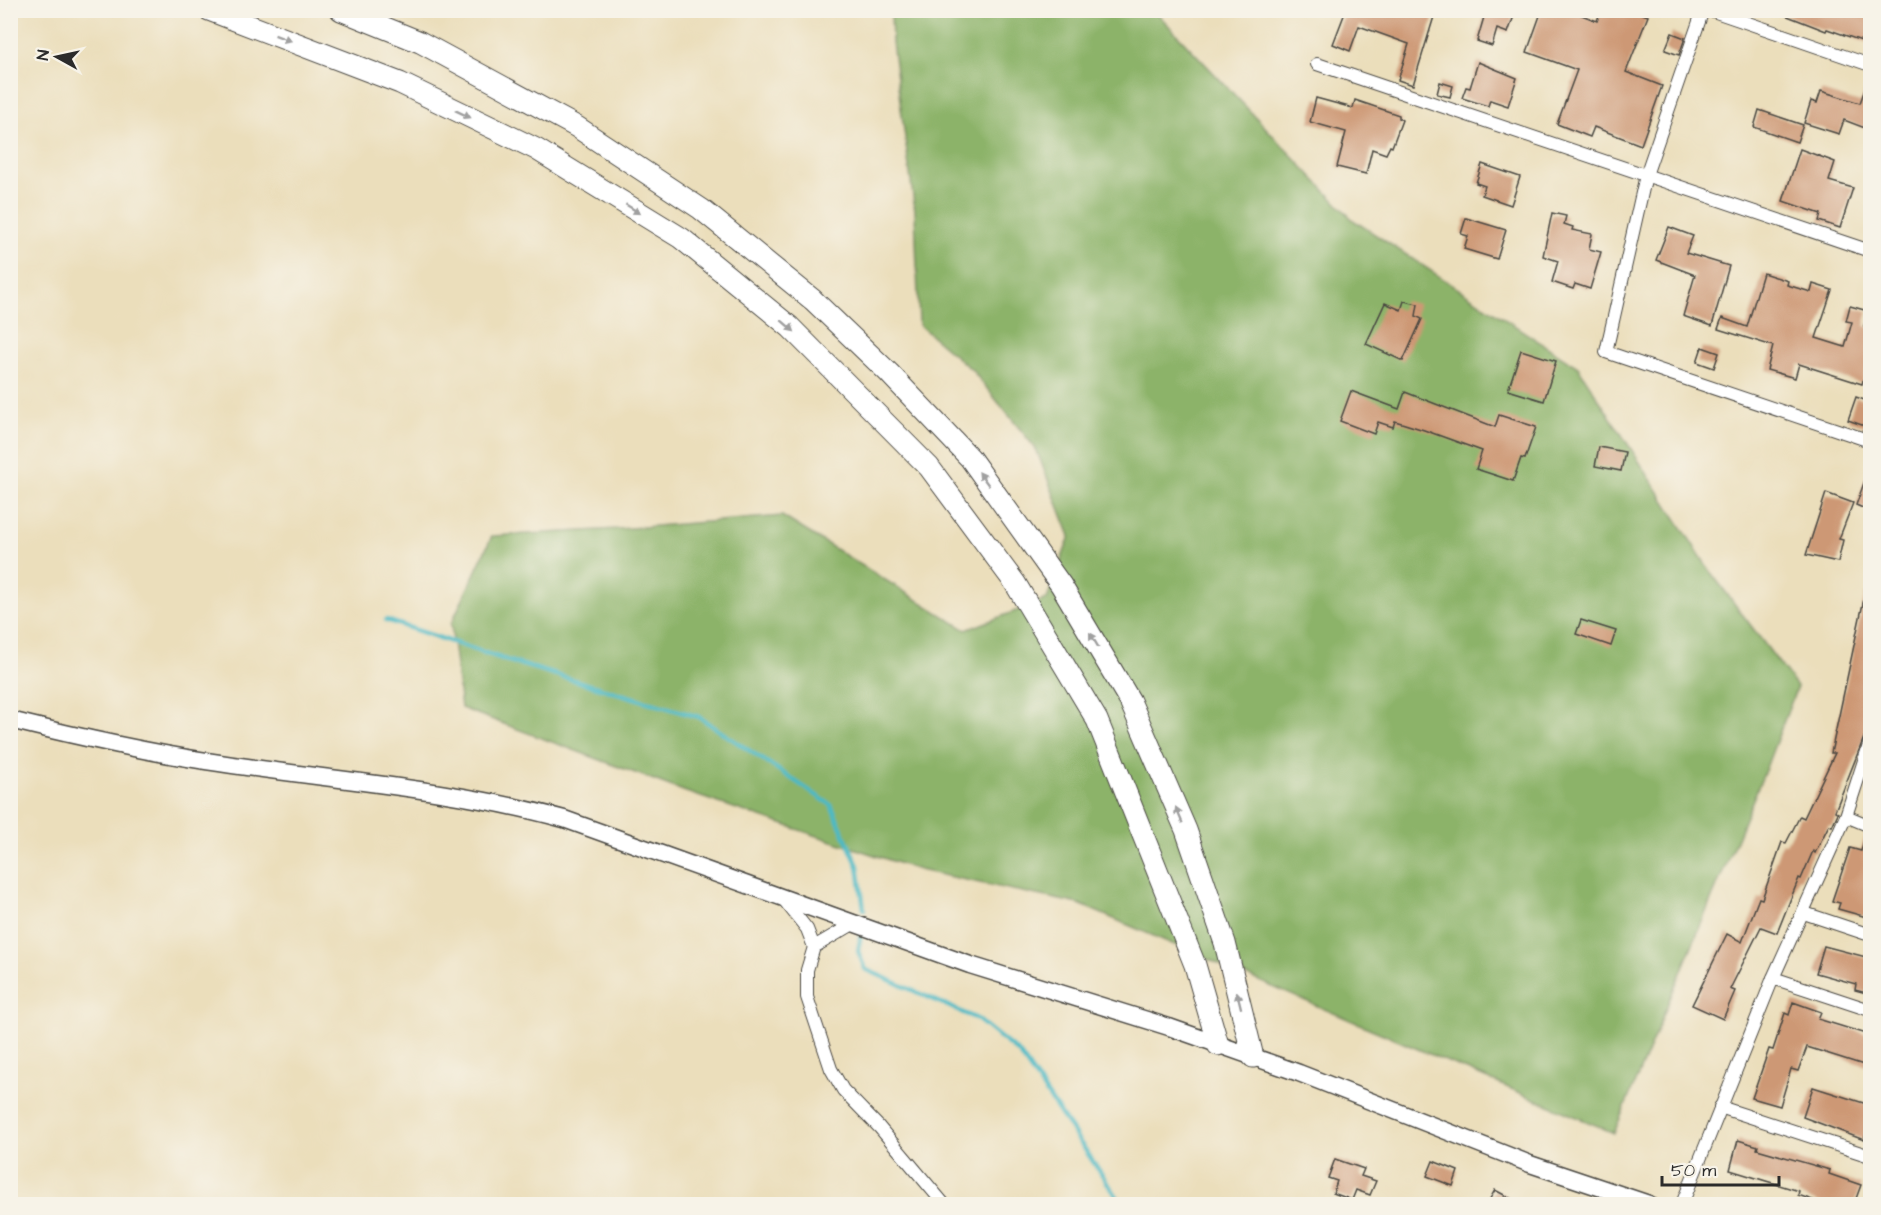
<svg xmlns="http://www.w3.org/2000/svg" width="1881" height="1215" viewBox="0 0 1881 1215" font-family="'Architects Daughter',sans-serif">
  <style>
    .forest { fill: #8cb369; stroke: #5c6f4a; stroke-width: 1.5 }
    .lines { fill: none; stroke-linecap: round; stroke-linejoin: round }
    .stream { stroke: #4bb9c4; stroke-width: 4.5 }
    .building { fill: #cd9874 }
    .minor-casing { stroke: #484641; stroke-width: 14 }
    .tertiary-casing { stroke: #484641; stroke-width: 19 }
    .trunk-casing { stroke: #484641; stroke-width: 23 }
    .minor { stroke: #fff; stroke-width: 12 }
    .tertiary { stroke: #fff; stroke-width: 16 }
    .trunk { stroke: #fff; stroke-width: 21 }
    .oneway { fill: #a0a0a0 }
  </style>
  <rect width="100%" height="100%" fill="#f7f3e8"/>
  <filter id="ink" filterUnits="userSpaceOnUse"><feTurbulence type="fractalNoise" baseFrequency=".0167" numOctaves="2"/><feDisplacementMap in="SourceGraphic" scale="12" xChannelSelector="R" yChannelSelector="G"/><feConvolveMatrix kernelMatrix="1 2 1 2 8 2 1 2 1" color-interpolation-filters="sRGB"/></filter>
  <filter id="wash" filterUnits="userSpaceOnUse"><feTurbulence type="fractalNoise" baseFrequency=".008" numOctaves="4" result="noise"/><feDisplacementMap in="SourceGraphic" scale="24" xChannelSelector="R" yChannelSelector="G"/><feGaussianBlur stdDeviation="1.35" result="paint"/><feColorMatrix in="noise" values="0 0 0 0 0 0 0 0 0 0 0 0 0 0 0 0 0 1.4 0 .05"/><feComposite in="paint" operator="in"/></filter>
  <g filter="url(#wash)">
    <rect width="100%" height="100%" fill="#ebdebb"/>
    <polygon class="forest" points="1154,10 1353,220 1578,367 1712,574 1797,687 1764,773 1614,1133 1079,904 919,870 686,792 461,708 451,624 492,536 618,529 782,516 966,630 1047,599 1070,536 1036,449 972,370 919,325 915,211 892,42 891,11"/>
    <g class="lines">
      <g class="stream">
        <polyline points="386,620 509,661 699,717 831,805 858,866 864,909"/>
        <polyline points="861,934 858,951 865,969 977,1019 1019,1053 1122,1204"/>
      </g>
    </g>
    <g id="blocks">
      <g class="building">
        <polygon points="1346,10 1436,10 1413,85 1398,80 1409,44 1359,26 1350,51 1333,44"/>
        <polygon points="1486,10 1516,10 1508,33 1497,29 1492,46 1477,41"/>
        <polygon points="1542,10 1569,10 1597,21 1601,10 1632,10 1648,16 1626,72 1662,86 1641,145 1594,127 1590,137 1557,124 1577,70 1527,52"/>
        <polygon points="1772,10 1870,10 1870,44 1827,29 1826,31"/>
        <polygon points="1672,33 1685,38 1679,55 1665,50"/>
        <polygon points="1478,62 1517,78 1508,106 1490,100 1488,106 1462,98 1466,87 1470,88"/>
        <polygon points="1869,78 1870,130 1844,120 1839,134 1804,123 1811,101 1817,103 1821,91 1860,103"/>
        <polygon points="1440,82 1453,86 1450,97 1437,94"/>
        <polygon points="1316,98 1353,108 1355,100 1399,115 1399,118 1402,120 1392,147 1390,146 1386,154 1372,149 1366,174 1337,167 1346,132 1310,122"/>
        <polygon points="1759,110 1803,125 1797,142 1754,127"/>
        <polygon points="1800,149 1835,162 1829,181 1853,188 1840,228 1819,221 1821,214 1783,201"/>
        <polygon points="1482,164 1520,177 1511,205 1482,195 1485,186 1476,183"/>
        <polygon points="1552,213 1566,216 1564,224 1573,227 1572,230 1592,234 1589,249 1601,252 1590,289 1575,284 1573,289 1552,282 1558,261 1543,256"/>
        <polygon points="1466,218 1506,230 1497,259 1464,249 1468,236 1461,234"/>
        <polygon points="1669,227 1693,236 1686,253 1729,266 1712,326 1683,316 1695,275 1656,260"/>
        <polygon points="1763,273 1788,281 1787,285 1811,292 1813,284 1832,290 1816,338 1845,347 1852,322 1846,321 1850,306 1868,311 1864,326 1870,327 1870,358 1862,384 1799,364 1795,378 1767,370 1773,346 1718,329 1722,318 1747,327"/>
        <polygon points="1404,301 1418,304 1416,316 1422,319 1403,361 1366,344 1385,303 1401,310"/>
        <polygon points="1702,347 1719,353 1714,368 1697,362"/>
        <polygon points="1521,350 1556,361 1544,401 1508,390"/>
        <polygon points="1351,391 1399,409 1405,392 1495,427 1499,415 1536,427 1525,459 1521,458 1513,481 1476,469 1482,451 1424,430 1395,421 1393,427 1378,422 1374,434 1340,421"/>
        <polygon points="1856,397 1870,402 1870,428 1848,420"/>
        <polygon points="1599,447 1625,452 1621,471 1595,466"/>
        <polygon points="1869,469 1870,470 1870,511 1856,505"/>
        <polygon points="1826,493 1853,503 1839,539 1843,540 1838,562 1806,555"/>
        <polygon points="1865,594 1870,595 1870,711 1865,735 1835,811 1838,813 1832,826 1829,825 1815,853 1813,851 1801,879 1799,878 1777,933 1761,927 1730,989 1735,991 1723,1019 1692,1005 1727,934 1742,942 1759,898 1762,899 1782,842 1786,843 1800,816 1804,818 1835,753 1831,753"/>
        <polygon points="1581,620 1616,631 1611,646 1576,634"/>
        <polygon points="1866,833 1870,834 1870,918 1838,909 1840,903 1832,901 1850,848 1861,851"/>
        <polygon points="1824,946 1870,958 1870,994 1855,990 1856,984 1816,973"/>
        <polygon points="1793,1002 1821,1012 1818,1019 1870,1035 1870,1067 1807,1047 1798,1071 1791,1069 1780,1106 1752,1098 1769,1049 1773,1050 1785,1013 1789,1015"/>
        <polygon points="1813,1087 1870,1105 1870,1122 1864,1140 1803,1117"/>
        <polygon points="1738,1140 1758,1146 1757,1149 1830,1170 1829,1174 1861,1185 1854,1204 1824,1204 1798,1195 1799,1191 1730,1170"/>
        <polygon points="1335,1159 1364,1169 1361,1176 1376,1181 1370,1195 1356,1190 1352,1200 1333,1193 1337,1181 1328,1178"/>
        <polygon points="1433,1161 1458,1171 1453,1186 1427,1176"/>
        <polygon points="1495,1190 1521,1204 1487,1204"/>
      </g>
    </g>
  </g>
  <g filter="url(#ink)">
    <use href="#blocks" fill-opacity="0" stroke="#484641" stroke-width="1.5"/>
    <g class="lines">
      <defs>
        <g id="minor">
          <polyline points="1703,10 1646,175 1606,352 1870,441"/>
          <polyline points="1710,10 1870,65"/>
          <polyline points="1317,64 1870,251"/>
          <polyline points="1846,816 1870,826"/>
          <polyline points="784,900 807,929 814,947"/>
          <polyline points="1804,913 1870,935"/>
          <polyline points="853,924 814,947 807,970 807,997 831,1069 843,1090 879,1127 944,1204"/>
          <polyline points="1773,978 1870,1010"/>
          <polyline points="1720,1107 1870,1156"/>
          <polyline points="1682,1204 1773,978 1846,816 1870,742"/>
        </g>
        <path id="tertiary" d="M10,720C75,736 140,751 206,761C326,780 447,787 564,819L970,965L1169,1027L1299,1073L1530,1164L1649,1204"/>
        <g id="trunk">
          <polyline points="209,10 400,83 536,149 681,238 790,327 929,467 1015,583 1097,720 1195,965 1218,1045"/>
          <polyline points="341,10 420,42 577,127 701,209 813,300 889,373 970,458 1061,585 1130,701 1186,830 1225,943 1253,1057"/>
        </g>
      </defs>
      <use href="#minor" class="minor-casing"/>
      <use href="#tertiary" class="tertiary-casing"/>
      <use href="#trunk" class="trunk-casing"/>
      <use href="#minor" class="minor"/>
      <use href="#tertiary" class="tertiary"/>
      <use href="#trunk" class="trunk"/>
    </g>
    <defs><path id="oneway-solid" d="M-6-.8H1V-3.2L6.5 0L1 3.2V.8H-6Z" transform="scale(1.5)"/></defs>
    <g class="oneway">
      <use href="#oneway-solid" transform="translate(283 38) rotate(20)"/>
      <use href="#oneway-solid" transform="translate(463 114) rotate(26)"/>
      <use href="#oneway-solid" transform="translate(633 209) rotate(32)"/>
      <use href="#oneway-solid" transform="translate(788 326) rotate(41)"/>
      <use href="#oneway-solid" transform="translate(984 479) rotate(-126)"/>
      <use href="#oneway-solid" transform="translate(1094 640) rotate(-121)"/>
      <use href="#oneway-solid" transform="translate(1179 815) rotate(-113)"/>
      <use href="#oneway-solid" transform="translate(1239 1000) rotate(-104)"/>
    </g>
  </g>
  <rect width="1881" height="1215" fill="none" stroke="#f7f3e8" stroke-width="36"/>
  <g transform="translate(57 57) rotate(278)" stroke="#f7f3e8" stroke-width="4.5" paint-order="stroke">
  <path d="M0-4.5L10 22L0 15L-10 22Z" fill="#2b2b2b"/>
  <text y="-9" font-size="16" font-weight="bold" text-anchor="middle" fill="#2b2b2b">N</text>
  </g>
  <path d="M1662 1176v9h117v-9" fill="none" stroke="#2b2b2b" stroke-width="3"/>
  <text x="1671" y="1176" font-size="18" fill="#2b2b2b" stroke="#f7f3e8" stroke-width="4.5" paint-order="stroke">50 m</text>
</svg>
